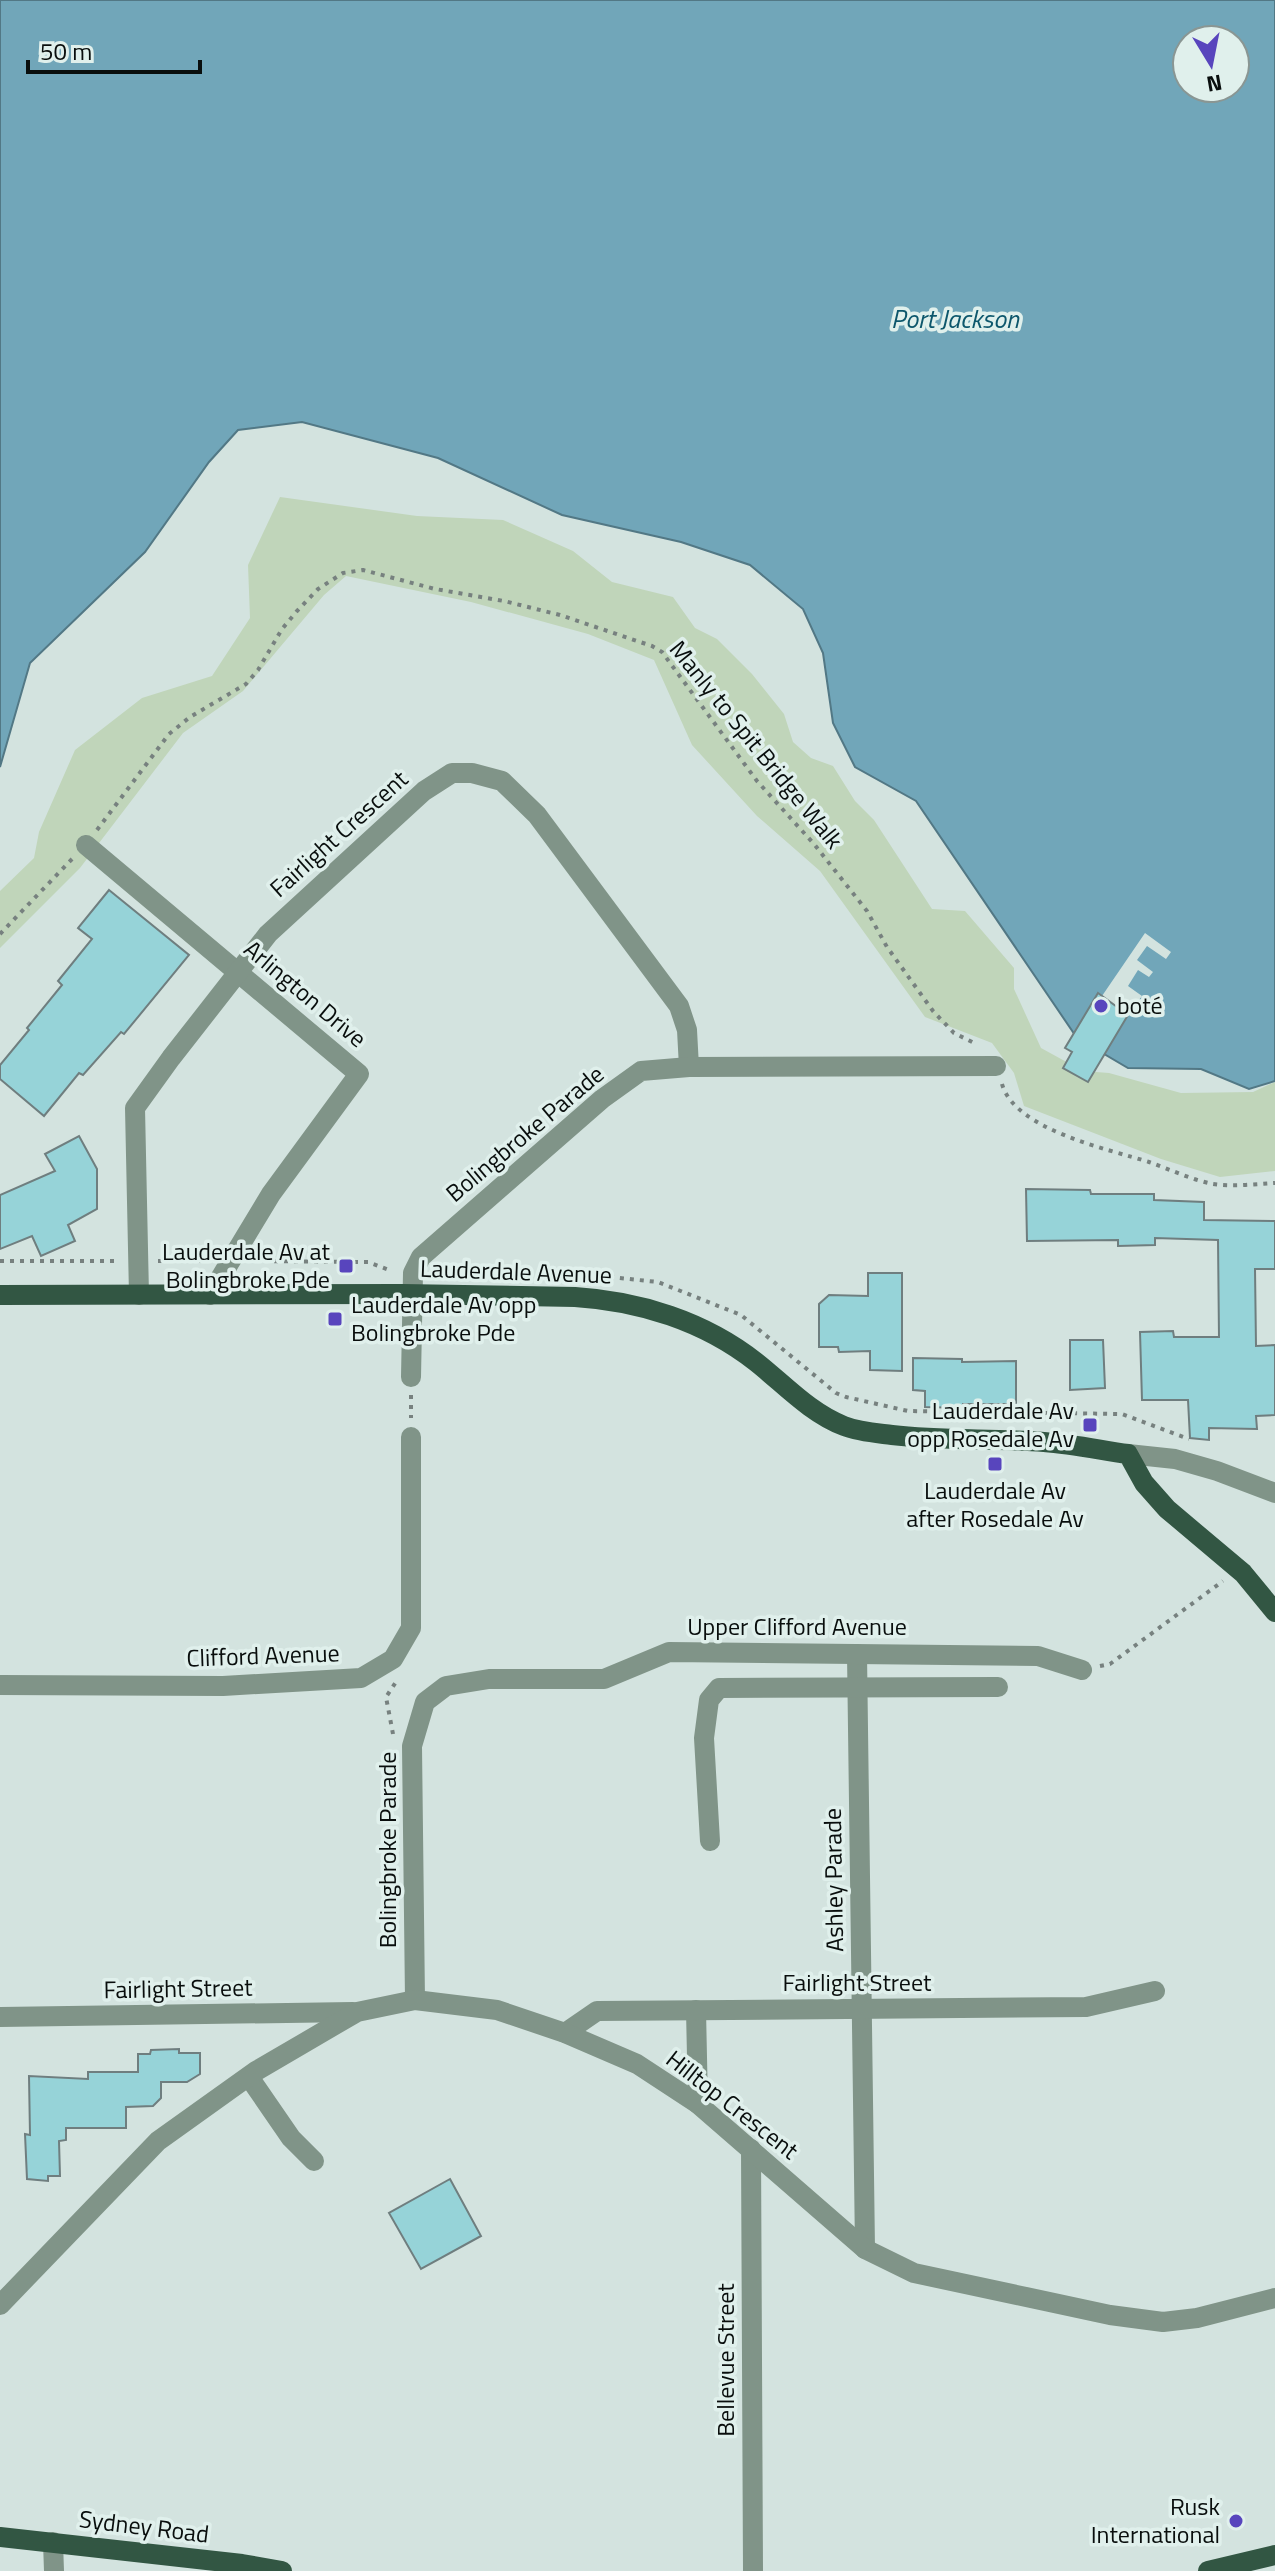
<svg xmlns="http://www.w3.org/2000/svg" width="1275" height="2571" viewBox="0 0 1275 2571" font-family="'Titillium Web',sans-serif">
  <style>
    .green { fill: #c0d5ba }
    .water { fill: #71a6b9; stroke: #527885; stroke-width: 2; fill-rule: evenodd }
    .pier { fill: #d3e3df }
    .building { fill: #96d3d8; stroke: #6f7e7f; stroke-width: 2 }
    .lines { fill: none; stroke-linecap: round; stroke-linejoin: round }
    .path { stroke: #77817f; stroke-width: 4; stroke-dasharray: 4 6; stroke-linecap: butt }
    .minor { stroke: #809488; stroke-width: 20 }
    .major { stroke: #325643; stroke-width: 20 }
    .poi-dot { fill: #5845bd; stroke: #e0f0ec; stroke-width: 3 }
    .labels { text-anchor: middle; stroke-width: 7; stroke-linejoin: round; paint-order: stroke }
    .street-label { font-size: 24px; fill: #090e0d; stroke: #e0f0ec }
    .poi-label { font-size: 24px; fill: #090e0d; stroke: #e0f0ec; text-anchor: end }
    .water-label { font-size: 26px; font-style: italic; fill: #0d576c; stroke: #e0f0ec }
  </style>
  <rect width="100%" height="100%" fill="#d3e3df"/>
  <polygon class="green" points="280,497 417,516 503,520 573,551 612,582 673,597 695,628 717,639 752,674 784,714 793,742 811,758 833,766 855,801 874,820 932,909 965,911 1014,968 1014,989 1041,1048 1083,1071 1109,1073 1181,1093 1253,1092 1275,1082 1275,1171 1220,1177 1161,1159 1024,1106 1014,1073 992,1043 925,1017 820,871 757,816 692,745 654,660 588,634 471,602 346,576 324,595 243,691 183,733 80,868 0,948 0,891 34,858 39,832 75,750 142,698 212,676 250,618 248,565"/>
  <path class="water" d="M0,0H1275V1081L1249,1089L1201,1069L1128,1068L1077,1038L916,801L855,767L833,723L823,653L803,609L750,565L681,542L562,515L438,458L302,422L238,430L209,462L145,552L30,663L0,767ZM1187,40H1235V88H1187Z"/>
  <polygon class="pier" points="1145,933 1171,952 1166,959 1147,946 1137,960 1153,972 1149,977 1138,970 1128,986 1142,996 1128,1015 1102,996"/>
  <g class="building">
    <polygon points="109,890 189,955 124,1034 121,1032 83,1075 79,1073 44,1116 0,1079 0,1065 29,1030 27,1028 62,985 58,981 92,939 78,928"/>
    <polygon points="1098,993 1128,1015 1088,1082 1063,1068 1072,1052 1065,1048"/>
    <polygon points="79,1136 97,1169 97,1209 68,1225 75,1241 41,1256 32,1236 0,1249 0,1195 55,1171 45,1154"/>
    <polygon points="1026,1189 1090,1190 1091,1194 1154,1194 1154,1200 1204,1202 1204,1220 1275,1221 1275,1269 1255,1269 1256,1346 1275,1345 1275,1415 1256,1416 1257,1429 1209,1428 1209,1440 1190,1438 1188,1400 1142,1400 1140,1332 1173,1331 1174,1337 1219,1337 1218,1240 1155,1238 1155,1245 1118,1246 1118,1240 1027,1241"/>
    <polygon points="868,1273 902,1273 902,1371 870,1370 870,1351 839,1352 838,1347 819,1347 819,1304 829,1295 868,1296"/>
    <polygon points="1070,1340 1103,1340 1105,1388 1070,1390"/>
    <polygon points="913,1358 962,1359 962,1362 1016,1361 1016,1404 963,1404 963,1408 925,1407 925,1391 913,1390"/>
    <polygon points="179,2049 179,2053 200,2053 200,2074 187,2082 161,2082 161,2098 153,2106 126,2107 126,2128 66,2128 66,2140 59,2141 60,2176 48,2176 48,2181 27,2179 25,2134 30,2135 29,2076 88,2079 88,2072 138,2072 138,2054 150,2054 151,2050"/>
    <polygon points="450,2179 481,2236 421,2269 389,2213"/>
  </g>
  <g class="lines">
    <g class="path">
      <polyline points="97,830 169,734 190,717 246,684 258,670 282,629 297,611 318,589 343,573 363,570 435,589 504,601 560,615 652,646 662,652 757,781 814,844 867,911 887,947 933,1011 954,1033 976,1044"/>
      <polyline points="0,934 73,858"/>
      <path d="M1002,1084C1015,1130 1108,1149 1149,1162C1169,1169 1192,1180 1213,1184C1233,1187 1255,1184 1275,1183"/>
      <polyline points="0,1261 118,1261"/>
      <polyline points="158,1261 206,1261"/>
      <polyline points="254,1261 368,1262 392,1271"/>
      <polyline points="600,1276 658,1282 741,1315 836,1393 846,1397 908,1411 1122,1414 1189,1439"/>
      <polyline points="411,1395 411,1418"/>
      <polyline points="1100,1666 1110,1664 1223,1581"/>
      <polyline points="393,1734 386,1697 396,1682"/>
    </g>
    <g class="minor">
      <polyline points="86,845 359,1074 271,1194 210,1295"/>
      <polyline points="139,1295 135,1108 171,1058 268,934 424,791 452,773 472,773 502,781 537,815 679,1006 687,1030 689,1067"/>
      <polyline points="411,1377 413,1273 421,1257 602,1099 641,1071 689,1067 996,1066"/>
      <polyline points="1128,1454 1175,1459 1217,1471 1275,1493"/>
      <polyline points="857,1654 865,2249"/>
      <polyline points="0,1685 223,1686 361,1678 393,1659 411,1628 411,1437"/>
      <polyline points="710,1841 704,1738 709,1700 719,1688 998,1687"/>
      <polyline points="415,2000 412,1746 425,1702 446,1686 489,1679 604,1679 669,1652 1038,1656 1082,1670"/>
      <polyline points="696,2010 698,2104"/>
      <polyline points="0,2017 353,2012"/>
      <polyline points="565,2033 597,2011 1086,2007 1155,1991"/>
      <polyline points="249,2077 291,2138 314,2161"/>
      <polyline points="751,2149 753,2571"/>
      <polyline points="0,2305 158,2141 256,2071 357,2012 415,2000 497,2010 565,2033 637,2064 698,2104 865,2249 914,2273 1110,2315 1163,2322 1197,2318 1275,2298"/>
      <polyline points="53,2542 54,2571"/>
    </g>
    <g class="major">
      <path d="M0,1295L402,1294L575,1297C639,1301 704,1321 756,1362C784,1384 810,1413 844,1426C859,1432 876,1433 892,1435C942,1441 993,1438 1044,1442C1072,1444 1100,1450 1128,1454L1144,1483L1167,1509L1243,1573L1275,1612"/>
      <polyline points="0,2537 242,2564 282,2571"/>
      <polyline points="1208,2571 1275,2555"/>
    </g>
  </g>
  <g class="poi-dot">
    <circle cx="1101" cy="1006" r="8"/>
    <rect x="338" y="1258" width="16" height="16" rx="4"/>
    <rect x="327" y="1311" width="16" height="16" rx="4"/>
    <rect x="1082" y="1417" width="16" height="16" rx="4"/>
    <rect x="987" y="1456" width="16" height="16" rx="4"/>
    <circle cx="1236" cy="2521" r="8"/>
  </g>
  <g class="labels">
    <g class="street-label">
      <text transform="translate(756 745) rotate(51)" y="8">Manly to Spit Bridge Walk</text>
      <text transform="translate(339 834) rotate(-42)" y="8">Fairlight Crescent</text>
      <text transform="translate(305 994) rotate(40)" y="8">Arlington Drive</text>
      <text transform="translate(525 1134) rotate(-40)" y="8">Bolingbroke Parade</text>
      <text transform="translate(516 1272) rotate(2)" y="8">Lauderdale Avenue</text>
      <text x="797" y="1635">Upper Clifford Avenue</text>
      <text transform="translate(263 1656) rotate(-2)" y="8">Clifford Avenue</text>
      <text transform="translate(388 1850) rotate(-90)" y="8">Bolingbroke Parade</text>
      <text transform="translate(834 1880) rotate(-91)" y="8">Ashley Parade</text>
      <text x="857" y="1991">Fairlight Street</text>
      <text transform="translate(178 1989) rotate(-1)" y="8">Fairlight Street</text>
      <text transform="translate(732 2105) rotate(38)" y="8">Hilltop Crescent</text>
      <text transform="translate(726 2360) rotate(-90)" y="8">Bellevue Street</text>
      <text transform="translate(144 2527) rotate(7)" y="8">Sydney Road</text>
    </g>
    <g class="poi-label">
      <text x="1117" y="1014" text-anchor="start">boté</text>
      <text x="330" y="1260">Lauderdale Av at<tspan x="330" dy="28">Bolingbroke Pde</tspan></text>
      <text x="351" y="1313" text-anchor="start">Lauderdale Av opp<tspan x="351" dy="28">Bolingbroke Pde</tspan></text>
      <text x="1074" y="1419">Lauderdale Av<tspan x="1074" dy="28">opp Rosedale Av</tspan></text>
      <text x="995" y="1499" text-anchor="middle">Lauderdale Av<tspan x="995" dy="28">after Rosedale Av</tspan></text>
      <text x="1220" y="2515">Rusk<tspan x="1220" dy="28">International</tspan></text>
    </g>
    <g class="water-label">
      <text x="955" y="328">Port Jackson</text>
    </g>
  </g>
  <g transform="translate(1211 64) rotate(170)"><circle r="38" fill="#e0f0ec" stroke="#8a9693" stroke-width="2"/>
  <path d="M0-6L14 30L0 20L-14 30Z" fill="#5845bd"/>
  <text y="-12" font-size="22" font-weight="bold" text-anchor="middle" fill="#090e0d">N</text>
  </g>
  <path d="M28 60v12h172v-12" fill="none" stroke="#090e0d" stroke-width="4"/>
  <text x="40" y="60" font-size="24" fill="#090e0d" stroke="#e0f0ec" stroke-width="6" paint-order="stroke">50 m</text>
</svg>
